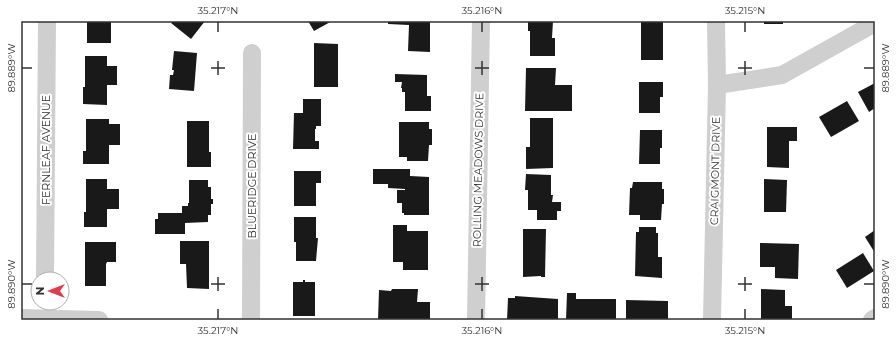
<svg xmlns="http://www.w3.org/2000/svg" width="896" height="341" viewBox="0 0 896 341" font-family="Montserrat,sans-serif">
  <style>
    .building { fill: #191919 }
    .lines { fill: none; stroke-linecap: round; stroke-linejoin: round }
    .minor { stroke: #cfcfcf; stroke-width: 18 }
    .ticks { fill: none; stroke: #323232; stroke-width: 1.5 }
    .labels { text-anchor: middle; stroke-width: 4; stroke-linejoin: round; paint-order: stroke }
    .street-label { font-size: 11px; fill: #323232; stroke: #fff }
    .neatline { fill: none; stroke: #323232; stroke-width: 1.5 }
    .ticks-label { font-size: 10px; text-anchor: middle; fill: #323232 }
  </style>
  <rect width="100%" height="100%" fill="#fff"/>
  <g class="building">
    <rect x="87" y="21" width="24" height="22"/>
    <polygon points="173,21 205,21 191,39 171,23"/>
    <polygon points="308,21 332,21 314,31"/>
    <polygon points="388,21 430,21 430,52 408,51 409,25 388,24"/>
    <polygon points="528,21 553,21 552,38 555,38 555,56 530,56 530,31 528,31"/>
    <rect x="641" y="21" width="22" height="39"/>
    <rect x="764" y="21" width="19" height="3"/>
    <polygon points="314,43 338,44 338,87 314,87"/>
    <polygon points="174,51 197,53 194,91 169,89 170,75 173,75 174,70 172,70"/>
    <polygon points="85,56 107,56 107,66 117,66 117,85 107,85 107,105 83,104 83,87 85,87"/>
    <polygon points="526,68 556,68 555,85 572,85 572,111 525,111"/>
    <polygon points="395,74 427,75 427,96 431,96 431,111 405,111 405,92 402,92 402,88 401,88 402,82 395,82"/>
    <polygon points="639,82 663,82 663,97 660,97 660,113 639,113"/>
    <polygon points="875,83 875,108 869,112 858,92"/>
    <polygon points="303,99 321,99 321,126 316,126 316,129 315,129 315,141 319,141 319,149 293,149 294,113 303,113"/>
    <polygon points="847,101 859,121 831,137 819,117"/>
    <polygon points="530,118 553,118 553,168 526,169 526,147 530,147"/>
    <polygon points="86,119 109,119 109,124 120,124 120,145 109,145 109,164 83,164 83,151 86,151"/>
    <polygon points="187,121 209,121 209,152 211,152 211,167 187,167"/>
    <polygon points="399,122 429,122 429,129 432,129 432,145 429,145 428,161 407,161 407,157 399,157"/>
    <polygon points="767,127 797,127 797,141 789,141 789,168 767,167"/>
    <polygon points="640,130 662,130 662,148 660,148 660,164 639,164"/>
    <polygon points="373,169 410,169 410,176 429,177 429,215 404,215 404,213 402,213 402,203 397,203 397,190 405,190 405,189 388,188 388,184 373,184"/>
    <polygon points="294,171 321,171 321,183 316,183 316,206 294,206"/>
    <polygon points="526,174 551,175 551,195 553,195 552,202 561,202 561,211 557,211 557,220 537,220 537,210 528,210 528,190 525,190"/>
    <polygon points="86,179 107,179 107,189 119,189 119,209 107,209 107,227 84,227 84,212 86,212"/>
    <polygon points="764,179 787,180 786,212 764,212"/>
    <polygon points="189,180 208,180 208,187 211,187 211,199 213,199 213,204 211,204 211,215 208,215 208,222 185,223 185,234 155,234 155,219 158,219 158,213 182,213 182,206 188,206 188,203 189,203"/>
    <polygon points="633,182 662,182 662,189 664,189 664,204 662,204 661,220 640,220 640,215 629,215 630,188 632,188"/>
    <polygon points="294,217 316,217 316,238 318,238 316,261 296,261 296,242 294,242"/>
    <polygon points="393,225 407,225 407,231 428,231 428,270 403,270 403,262 393,262"/>
    <polygon points="639,227 656,227 656,233 658,233 658,257 662,257 662,278 635,276 636,232 639,232"/>
    <polygon points="523,229 546,229 545,277 541,277 541,276 523,277"/>
    <polygon points="875,230 875,253 865,237"/>
    <polygon points="180,241 209,241 209,289 187,288 186,264 180,264"/>
    <polygon points="85,242 116,242 116,262 107,262 106,264 106,286 85,286"/>
    <polygon points="760,243 799,244 798,279 775,278 775,267 760,267"/>
    <polygon points="863,253 874,271 847,288 836,270"/>
    <polygon points="303,280 305,280 305,282 315,282 315,316 293,316 293,282 303,282"/>
    <polygon points="392,289 418,289 417,302 430,302 430,320 378,320 379,290 391,291"/>
    <polygon points="761,289 785,290 785,306 792,306 792,320 761,320"/>
    <polygon points="567,293 576,293 576,299 616,299 616,320 566,320"/>
    <polygon points="515,296 558,299 558,320 507,320 508,298 515,298"/>
    <polygon points="626,300 668,301 668,320 626,320"/>
  </g>
  <g class="lines">
    <g class="minor">
      <polyline points="717,85 782,75 875,23"/>
      <polyline points="45,279 47,21"/>
      <polyline points="21,318 99,320"/>
      <polyline points="251,320 252,53"/>
      <polyline points="476,320 481,21"/>
      <polyline points="712,320 717,85 716,21"/>
      <polyline points="872,320 875,318"/>
    </g>
  </g>
  <path class="ticks" d="M218,22V32M482,22V32M745,22V32M218,61V75M482,61V75M745,61V75M22,68H32M211,68H225M475,68H489M738,68H752M864,68H874M218,277V291M482,277V291M745,277V291M22,284H32M211,284H225M475,284H489M738,284H752M864,284H874M218,309V319M482,309V319M745,309V319"/>
  <g class="labels">
    <g class="street-label">
      <text transform="translate(46 150) rotate(-90)" y="4">FERNLEAF AVENUE</text>
      <text transform="translate(478 170) rotate(-89)" y="4">ROLLING MEADOWS DRIVE</text>
      <text transform="translate(715 171) rotate(-89)" y="4">CRAIGMONT DRIVE</text>
      <text transform="translate(252 186) rotate(-90)" y="4">BLUERIDGE DRIVE</text>
    </g>
  </g>
  <rect width="896" height="341" fill="none" stroke="#ffffff" stroke-width="44"/>
  <g transform="translate(50 291) rotate(270)"><circle r="19" fill="#ffffff" stroke="#adadad"/>
  <path d="M0-3L7 15L0 10L-7 15Z" fill="#e33a49"/>
  <text y="-6" font-size="11" font-weight="bold" text-anchor="middle" fill="#323232">N</text>
  </g>
  <rect x="22" y="22" width="852" height="297" class="neatline"/>
  <g class="ticks-label">
    <text x="218" y="14">35.217°N</text>
    <text x="482" y="14">35.216°N</text>
    <text x="745" y="14">35.215°N</text>
    <text transform="translate(885 68) rotate(-90)" y="4">89.889°W</text>
    <text transform="translate(11 68) rotate(-90)" y="4">89.889°W</text>
    <text transform="translate(885 284) rotate(-90)" y="4">89.890°W</text>
    <text transform="translate(11 284) rotate(-90)" y="4">89.890°W</text>
    <text x="218" y="334">35.217°N</text>
    <text x="482" y="334">35.216°N</text>
    <text x="745" y="334">35.215°N</text>
  </g>
</svg>
